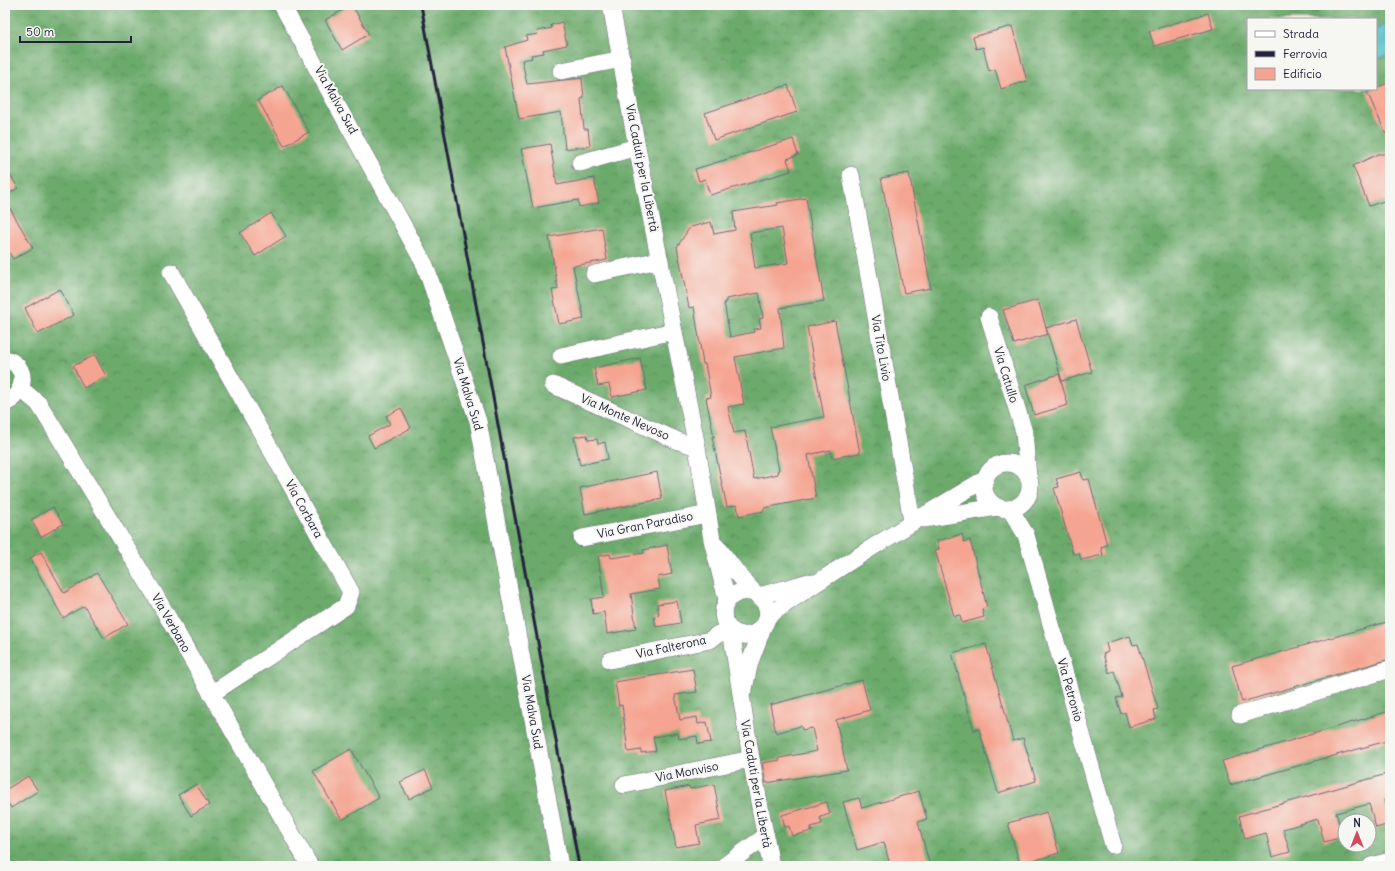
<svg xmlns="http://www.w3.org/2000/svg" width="1395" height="871" viewBox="0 0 1395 871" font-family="Delius,sans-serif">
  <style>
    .forest { fill: url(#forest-crowns); stroke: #476654; fill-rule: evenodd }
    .water { fill: #4ebcc4; stroke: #386f80 }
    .building { fill: #f5a491; fill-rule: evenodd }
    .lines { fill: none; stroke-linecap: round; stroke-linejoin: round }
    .minor-casing { stroke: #6a6973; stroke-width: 18 }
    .minor { stroke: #fff; stroke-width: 17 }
    .rail { stroke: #22223b; stroke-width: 3 }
    .labels { text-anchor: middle; stroke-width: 4; stroke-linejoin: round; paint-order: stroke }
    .street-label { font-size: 12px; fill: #22223b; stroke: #f6f6f2 }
  </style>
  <defs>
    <pattern id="forest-crowns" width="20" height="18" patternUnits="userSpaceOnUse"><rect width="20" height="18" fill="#6caa6c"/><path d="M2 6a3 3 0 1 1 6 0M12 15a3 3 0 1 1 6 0" fill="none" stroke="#588a5a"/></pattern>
  </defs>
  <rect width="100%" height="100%" fill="#f6f6f2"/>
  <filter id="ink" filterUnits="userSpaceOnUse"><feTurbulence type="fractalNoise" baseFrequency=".025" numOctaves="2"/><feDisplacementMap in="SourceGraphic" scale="8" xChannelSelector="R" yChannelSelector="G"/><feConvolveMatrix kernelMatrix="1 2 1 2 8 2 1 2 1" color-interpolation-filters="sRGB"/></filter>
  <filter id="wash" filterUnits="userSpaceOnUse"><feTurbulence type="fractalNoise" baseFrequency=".012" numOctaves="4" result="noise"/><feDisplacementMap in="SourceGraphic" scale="16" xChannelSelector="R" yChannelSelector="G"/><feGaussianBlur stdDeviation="0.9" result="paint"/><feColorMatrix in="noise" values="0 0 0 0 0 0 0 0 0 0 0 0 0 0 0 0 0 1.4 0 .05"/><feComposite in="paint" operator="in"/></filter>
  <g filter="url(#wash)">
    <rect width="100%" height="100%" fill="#efecdb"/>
    <path class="forest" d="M5,5H1390V866H5ZM1248,19H1376V89H1248ZM1345,821H1369V845H1345Z"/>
    <polygon class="water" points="1385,25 1390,37 1390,53 1376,60 1376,29"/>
    <g id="blocks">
      <g class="building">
        <polygon points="352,5 369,34 342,50 325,20"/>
        <polygon points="1208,13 1213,29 1154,46 1149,31"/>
        <polygon points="562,22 567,45 543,50 544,53 531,55 532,58 522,60 527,84 582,78 584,98 581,99 584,129 588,129 590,146 565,149 561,112 519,119 505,47 527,40 526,36 538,34 537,31 552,28 551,25"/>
        <polygon points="1012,26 1027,81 1001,89 995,69 989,71 983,47 976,49 973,37"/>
        <polygon points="1390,82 1390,143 1367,92"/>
        <polygon points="788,85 797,112 714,140 705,113"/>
        <polygon points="283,86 309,132 284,146 258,100"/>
        <polygon points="793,139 798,155 787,159 791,171 710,195 705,179 699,181 695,169"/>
        <polygon points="550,144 557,185 594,178 599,203 579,207 578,200 533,208 521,149"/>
        <polygon points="1378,154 1390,154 1390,199 1369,206 1353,166"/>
        <polygon points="5,166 18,188 5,196"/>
        <polygon points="909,173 931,288 904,293 881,178"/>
        <path d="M806,198L824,301L780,308L784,348L735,357L744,404L728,407L734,433L745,431L754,479L778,474L777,471L779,470L770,427L824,417L807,327L835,321L860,453L832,458L831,450L808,455L816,498L764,508V511L739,516L737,505L727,507L712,437H714L706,398L711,397L705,364H703L694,307L689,308L677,247L690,227L711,222L714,234L735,230L733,212L778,205L777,203ZM782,228L788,263L755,268L750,233ZM759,293L763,318L759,319L761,328L754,329V332L730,337L724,302H726V299Z"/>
        <polygon points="5,200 33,248 13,259 5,246"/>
        <polygon points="271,213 286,236 255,256 240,233"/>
        <polygon points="602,228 607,260 573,266 584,319 559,324 552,290 558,289 549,237"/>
        <polygon points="60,289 74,315 38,334 25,308"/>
        <polygon points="1038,300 1048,334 1014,344 1003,310"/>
        <polygon points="1076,319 1092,372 1062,381 1046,328"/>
        <polygon points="95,355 106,376 84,388 73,366"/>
        <polygon points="640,358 647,390 612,397 609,384 598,386 594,368"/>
        <polygon points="1059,374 1068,405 1034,415 1025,385"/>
        <polygon points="401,408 411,428 374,448 368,436 390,424 386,416"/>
        <polygon points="587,435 588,440 597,439 598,444 605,442 608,459 580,465 574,437"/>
        <polygon points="657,472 662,499 585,514 580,488"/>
        <polygon points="1081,472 1083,480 1089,479 1107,545 1101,547 1103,555 1081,560 1079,553 1073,554 1054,488 1059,487 1056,479"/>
        <polygon points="53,507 63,524 41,537 31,520"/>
        <polygon points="962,534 964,542 970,540 987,607 982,609 984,617 962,623 960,615 954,616 935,550 939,549 937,541"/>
        <polygon points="667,545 672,574 658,577 660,589 631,594 636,629 607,634 604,612 593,614 591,599 604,597 598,556 610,554 611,558 644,553 643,550"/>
        <polygon points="41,552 64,593 97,573 128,624 104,638 84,606 63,618 30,558"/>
        <polygon points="677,601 681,623 656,627 654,616 659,615 657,604"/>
        <polygon points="1390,621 1390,659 1242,702 1232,666"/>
        <polygon points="1130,636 1133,645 1138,644 1158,709 1154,710 1156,719 1129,727 1125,712 1121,714 1116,698 1122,697 1114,671 1109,673 1103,654 1108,652 1106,643"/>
        <polygon points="986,644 1013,741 1023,738 1036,781 998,793 979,729 974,730 952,653"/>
        <polygon points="693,669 697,692 675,695 680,720 697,717 698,724 707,722 711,742 698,744 697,736 679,739 678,733 653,737 656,751 641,753 641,750 628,752 622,705 619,706 615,682"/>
        <polygon points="862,680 870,710 836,720 847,770 766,783 762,763 780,760 779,758 817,751 812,728 802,730 801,726 776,733 770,705"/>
        <polygon points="1390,711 1390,740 1230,785 1222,761"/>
        <polygon points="351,749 379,798 342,820 313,771"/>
        <polygon points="425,770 433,787 409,799 400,782"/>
        <polygon points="1390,773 1390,798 1384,800 1390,824 1376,828 1369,804 1336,813 1343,837 1324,842 1318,819 1283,829 1290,852 1272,857 1266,833 1245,839 1239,816"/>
        <polygon points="28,776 38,791 11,808 5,798 5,790"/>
        <polygon points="196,784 209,805 191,816 178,795"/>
        <polygon points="714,784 721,820 696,825 699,843 676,847 665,791 689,786 690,789"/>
        <polygon points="919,791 927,819 918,822 930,866 890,866 884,842 857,850 843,802 859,798 862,808"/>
        <polygon points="827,802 830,814 820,817 822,824 811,827 812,831 792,836 789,826 785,828 782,815"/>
        <polygon points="1047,812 1059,853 1020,865 1008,823"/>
      </g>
    </g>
  </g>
  <g filter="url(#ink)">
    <use href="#blocks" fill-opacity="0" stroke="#6a6973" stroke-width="1"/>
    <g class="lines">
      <defs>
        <g id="minor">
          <polyline points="282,5 425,265 478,421 560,866"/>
          <polyline points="611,5 637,147 697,447 712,540 727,600"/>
          <polyline points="561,71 622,59"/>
          <polyline points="580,163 637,147"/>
          <polyline points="851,175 912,521"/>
          <polyline points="171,272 351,592 346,606 211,694"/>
          <polyline points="594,274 660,260"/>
          <polyline points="989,317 1024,432 1028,477"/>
          <polyline points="561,356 674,331"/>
          <path d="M5,359C30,365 26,395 5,403"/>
          <polyline points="553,385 678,441 697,447"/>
          <polyline points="21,389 39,404 154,593 310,866"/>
          <circle cx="1007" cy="486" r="23"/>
          <polyline points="1010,509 1026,535 1113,845"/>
          <polyline points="924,519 997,507"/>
          <polyline points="582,538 708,514"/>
          <path d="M716,545C728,560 740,579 754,592C759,597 765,600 767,608C769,617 766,625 759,630C755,634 749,636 743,635C712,631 719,584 754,593"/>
          <polyline points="759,596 809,582"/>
          <path d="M768,616C838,567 911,523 985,479"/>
          <polyline points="610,660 710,640 718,634 731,630 751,759 771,866"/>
          <polyline points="744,689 750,662 763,627"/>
          <polyline points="1240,715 1390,669"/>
          <polyline points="624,785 751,759"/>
          <polyline points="724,866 766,836"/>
          <polyline points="1371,866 1390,861"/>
        </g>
      </defs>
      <use href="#minor" class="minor-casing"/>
      <use href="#minor" class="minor"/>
      <polyline class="rail" points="421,5 579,866"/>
    </g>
  </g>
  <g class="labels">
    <g class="street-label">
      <text transform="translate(336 100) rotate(61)" y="4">Via Malva Sud</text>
      <text transform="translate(642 168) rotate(79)" y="4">Via Caduti per la Libertà</text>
      <text transform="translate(881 348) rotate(80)" y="4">Via Tito Livio</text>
      <text transform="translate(1006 375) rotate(73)" y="4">Via Catullo</text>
      <text transform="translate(468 394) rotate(73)" y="4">Via Malva Sud</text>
      <text transform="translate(625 417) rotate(24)" y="4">Via Monte Nevoso</text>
      <text transform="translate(304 509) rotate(61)" y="4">Via Corbara</text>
      <text transform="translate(645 525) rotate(-11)" y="4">Via Gran Paradiso</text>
      <text transform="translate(171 623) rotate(60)" y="4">Via Verbano</text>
      <text transform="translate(671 647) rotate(-12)" y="4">Via Falterona</text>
      <text transform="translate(1070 690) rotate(74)" y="4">Via Petronio</text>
      <text transform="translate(532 712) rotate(80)" y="4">Via Malva Sud</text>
      <text transform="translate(687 772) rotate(-11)" y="4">Via Monviso</text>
      <text transform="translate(756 784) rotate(80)" y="4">Via Caduti per la Libertà</text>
    </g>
  </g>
  <rect width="1395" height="871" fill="none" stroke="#f6f6f2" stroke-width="20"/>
  <rect x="1247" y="18" width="130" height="72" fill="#f6f6f2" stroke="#a1a1a9"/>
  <rect x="1255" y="31" width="20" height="6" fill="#ffffff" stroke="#a1a1a9"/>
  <text x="1283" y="38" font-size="12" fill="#22223b">Strada</text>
  <rect x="1255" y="51" width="20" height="6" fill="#22223b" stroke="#a1a1a9"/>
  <text x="1283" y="58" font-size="12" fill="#22223b">Ferrovia</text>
  <rect x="1255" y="68" width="20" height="12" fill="#f5a491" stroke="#a1a1a9"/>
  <text x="1283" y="78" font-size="12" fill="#22223b">Edificio</text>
  <g transform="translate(1357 833)"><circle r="19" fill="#f6f6f2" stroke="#a1a1a9"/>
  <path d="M0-3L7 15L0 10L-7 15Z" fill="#d1495b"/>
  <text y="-6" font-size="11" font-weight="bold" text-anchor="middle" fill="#22223b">N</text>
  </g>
  <path d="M20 36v6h111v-6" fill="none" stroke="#22223b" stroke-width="2"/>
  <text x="26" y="36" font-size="12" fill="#22223b" stroke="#f6f6f2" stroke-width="3" paint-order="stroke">50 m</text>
</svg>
